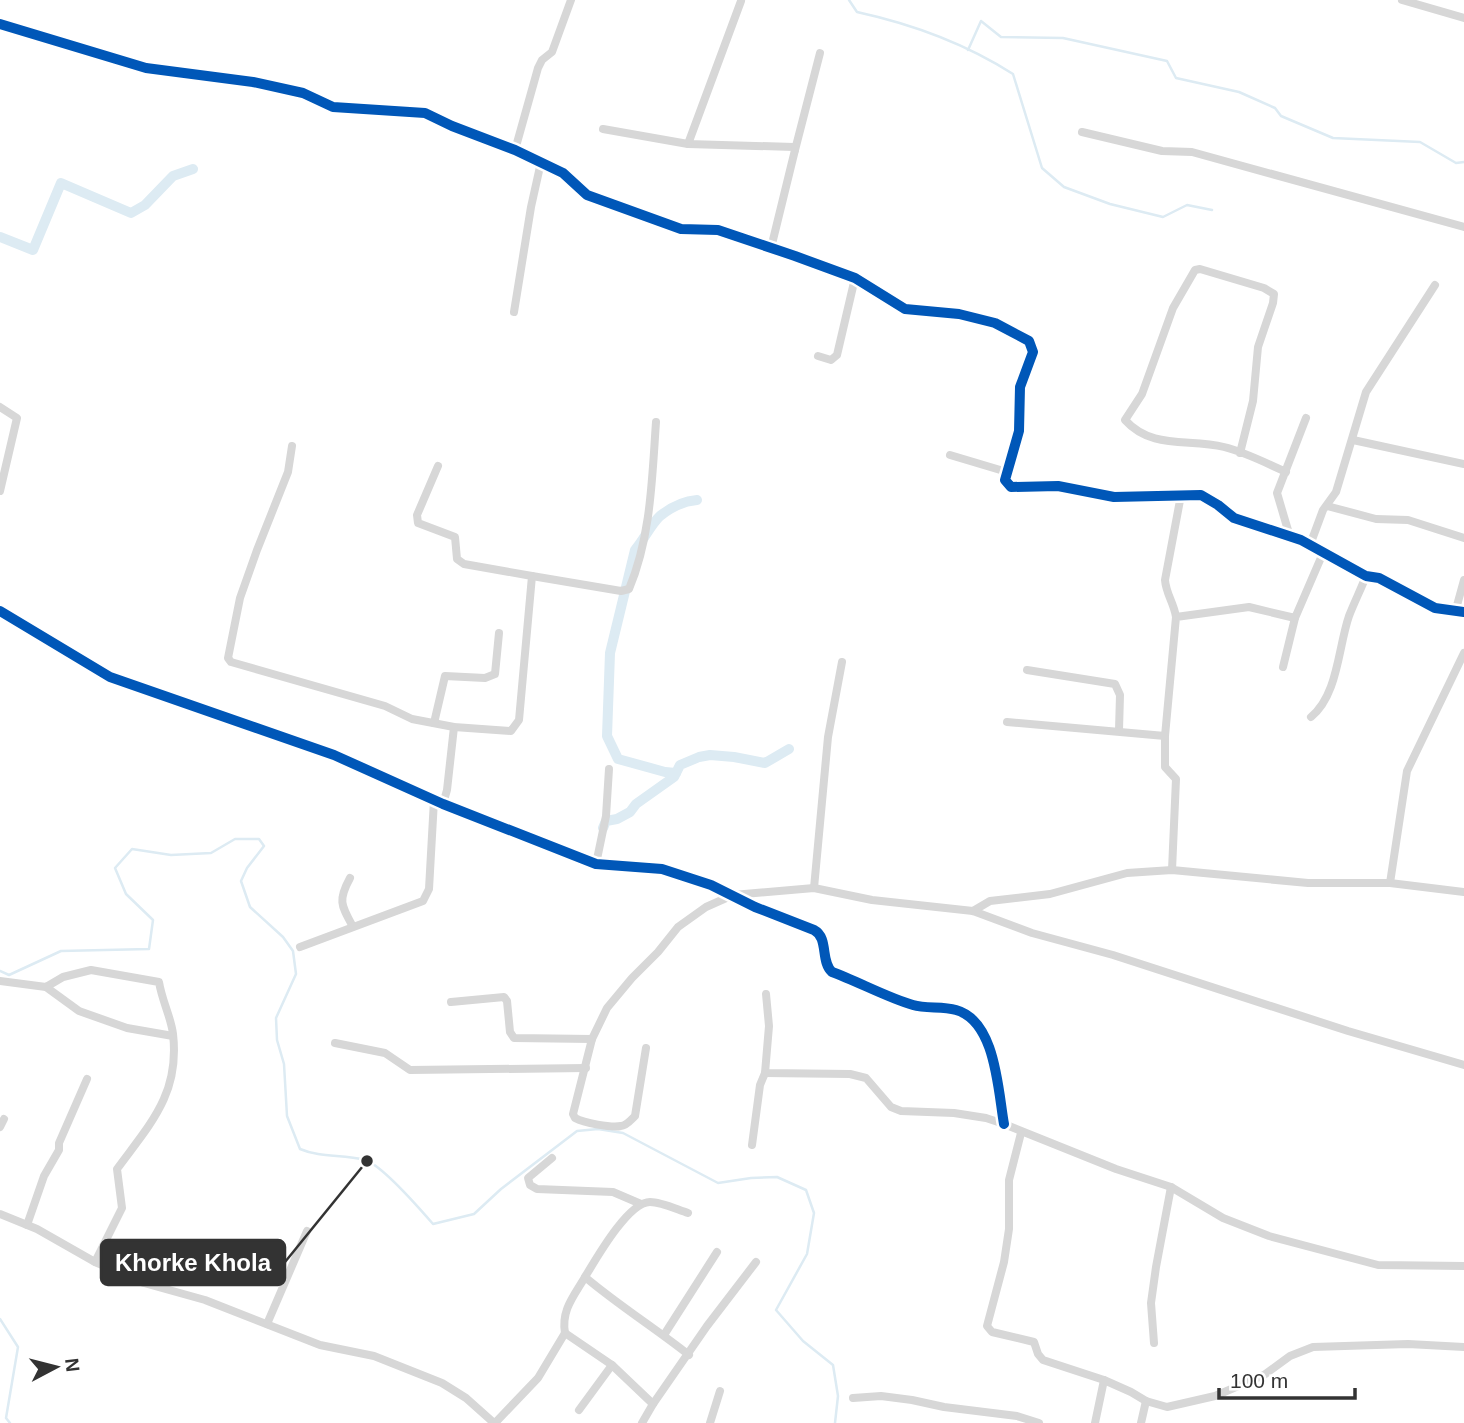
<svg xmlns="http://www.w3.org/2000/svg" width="1464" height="1423" viewBox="0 0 1464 1423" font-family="Arial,sans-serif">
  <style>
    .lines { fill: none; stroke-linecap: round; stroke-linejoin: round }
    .stream { stroke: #ddebf3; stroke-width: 2.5 }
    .canal { stroke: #ddebf3; stroke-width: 10 }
    .street { stroke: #d7d7d7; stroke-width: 8 }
    .cycleway-casing { stroke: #fff; stroke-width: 15 }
    .cycleway { stroke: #0057b8; stroke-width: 10 }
    .leader { fill: none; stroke: #333; stroke-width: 2.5 }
    .callout-dot { fill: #333; stroke: #fff; stroke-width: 2.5 }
    .callout { fill: #333; stroke: #333; stroke-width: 2.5 }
    .callout-label { font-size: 24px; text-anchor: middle; font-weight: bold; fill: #fff }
  </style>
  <rect width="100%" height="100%" fill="#fff"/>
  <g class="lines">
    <g class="stream">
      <path d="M849,0L857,12C912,24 966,44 1013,74L1042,168L1064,187L1110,204L1163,217L1187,205L1212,210"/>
      <polyline points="968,50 981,21 1001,37 1063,38 1167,61 1176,78 1239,92 1275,108 1281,116 1333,138 1420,142 1456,163 1464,162"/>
      <path d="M0,971L9,975L61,951L149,949L153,920L126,894L115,868L132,849L171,855L211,853L235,839H259L264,846L247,868L241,881L250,907L283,937L293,951L296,974L276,1018L277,1040L284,1064L287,1116L300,1149C321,1158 343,1154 365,1160C382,1165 420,1209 433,1224L474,1214L501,1189L577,1131L598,1129L623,1133L718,1183L751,1178L777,1177L806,1190L814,1213L807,1254L776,1310L803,1341L833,1365L838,1396L835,1423"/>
      <polyline points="0,1319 18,1347 6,1418 10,1423"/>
    </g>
    <g class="canal">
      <polyline points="0,237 33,250 61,183 131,213 145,205 173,176 193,169"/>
      <path d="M676,773L665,772L618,759L607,736L610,653L635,550C643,541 652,523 660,516C670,508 684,501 697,500"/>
      <polyline points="603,828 606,821 617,819 630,812 636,804 674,777 680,765 699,757 710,755 734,757 765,763 789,749"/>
    </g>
    <g class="street">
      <polyline points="1402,0 1464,18"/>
      <polyline points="741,1 688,144 794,147 795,150 771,248"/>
      <polyline points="0,24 146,68 253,82 303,93 333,107 425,113 452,126 515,150 563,173 587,195 681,229 718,230 795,256 855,278 905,309 959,314 995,323 1029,341 1033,352 1020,387 1019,431 1005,480 1011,487 1058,486 1114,497 1201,495 1218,505 1234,518 1301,540 1366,576 1379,578 1435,608 1464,612"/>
      <polyline points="603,129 688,144"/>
      <polyline points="1082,132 1162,151 1192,152 1464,227"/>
      <polyline points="515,150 538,68 542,60 552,52 571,0"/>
      <polyline points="795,150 820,53"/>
      <polyline points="514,312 531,207 541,162"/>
      <polyline points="818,356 831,360 837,355 855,278"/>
      <polyline points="0,407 17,418 0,491"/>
      <polyline points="1353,440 1464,464"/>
      <polyline points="292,446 288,472 257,550 240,598 228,658 231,662 385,706 412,719 454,727 511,731 519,720 532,576 464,564 457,559 455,537 418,523 417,515 438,466"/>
      <path d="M1240,453L1253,401L1258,347L1273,303L1274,294L1264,288L1200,269L1195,270L1173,308L1142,394L1125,420C1152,450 1189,438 1224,447C1245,452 1266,463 1286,472"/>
      <polyline points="950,455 1007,472"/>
      <polyline points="1327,506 1376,519 1408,520 1464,538"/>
      <polyline points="1290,537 1277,493 1306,418"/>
      <polyline points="1310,545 1323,510 1336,492 1366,392 1435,285"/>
      <path d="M532,576L621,591L629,589C651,537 652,478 656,422"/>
      <polyline points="1456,609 1464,580"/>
      <path d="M0,611L110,677L334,755L443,804L596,864L662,869L711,885L755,907L814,930C829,938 820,961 832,972C857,981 888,998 913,1005C926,1009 942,1006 956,1010C996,1021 998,1091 1004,1124"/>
      <path d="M1176,617C1174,603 1166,594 1165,580L1181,495"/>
      <polyline points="1283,667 1295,618"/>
      <polyline points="1027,670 1115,684 1120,695 1119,730"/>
      <path d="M1311,717C1338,695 1338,648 1349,616C1354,603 1361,589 1366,576"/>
      <polyline points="1007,722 1165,736 1176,617 1249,607 1295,618 1323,553"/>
      <polyline points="434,723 445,676 485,678 495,674 499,633"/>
      <polyline points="1165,736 1165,767 1176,779 1172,870"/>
      <polyline points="443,804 447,790 454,727"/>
      <polyline points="596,864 606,816 609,769"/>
      <path d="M350,878C338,900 341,905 352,925"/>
      <polyline points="1390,883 1407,771 1464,653"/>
      <polyline points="814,888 828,737 842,662"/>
      <polyline points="973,911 990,901 1050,894 1127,873 1172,870 1308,883 1390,883 1464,892"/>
      <polyline points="300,947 423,901 429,889 434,800"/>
      <path d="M0,981L46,987L63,977L91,970L159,982C162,1001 171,1017 173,1034C180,1094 150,1124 117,1169L122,1208L95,1262"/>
      <polyline points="46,987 79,1011 127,1028 173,1036"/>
      <polyline points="766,994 769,1026 765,1073 850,1074 866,1078 891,1107 901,1111 954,1113 986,1118 1004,1124 1116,1169 1171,1187 1223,1218 1269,1236 1378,1265 1464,1266"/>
      <polyline points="451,1002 504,997 507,1001 510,1032 514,1038 592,1039"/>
      <polyline points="335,1043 385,1053 410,1070 586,1068"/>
      <path d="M646,1048L635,1116C631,1120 626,1126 621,1126C611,1128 584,1123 575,1118L573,1114L592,1039L607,1008L632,978L658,952L678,927L706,907L733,895L814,888L872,900L973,911L1032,933L1113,955L1348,1031L1464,1065"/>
      <polyline points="0,1127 4,1119"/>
      <polyline points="1021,1133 1009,1180 1009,1229 1004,1262 987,1326 992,1332 1034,1342 1038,1354 1043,1360 1104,1380"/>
      <polyline points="752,1145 760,1085 765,1073"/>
      <polyline points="552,1158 528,1178 530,1185 537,1189 613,1192 641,1204"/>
      <path d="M688,1213C676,1209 661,1202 650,1202C628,1202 596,1259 585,1277C618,1305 655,1328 689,1355"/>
      <polyline points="0,1214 37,1229 95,1262 144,1283 205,1300 320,1345 374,1356 442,1383 466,1398 494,1423"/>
      <polyline points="27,1225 44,1176 59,1150 59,1143 87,1079"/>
      <polyline points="267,1324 307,1231"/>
      <path d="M565,1333C561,1310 574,1296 585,1277"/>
      <polyline points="664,1335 717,1252"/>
      <polyline points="1154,1343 1151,1303 1156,1267 1171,1187"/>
      <polyline points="853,1398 881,1396 912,1400 944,1407 1017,1416 1039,1423"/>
      <polyline points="579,1410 612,1365"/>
      <polyline points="495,1423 538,1378 565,1333 612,1365 653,1404"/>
      <polyline points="642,1423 653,1404 707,1326 756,1262"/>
      <polyline points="710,1423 720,1391"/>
      <polyline points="1095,1423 1104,1380 1131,1392 1146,1401 1167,1407 1215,1396 1264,1375 1290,1356 1313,1347 1408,1344 1464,1347"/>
      <polyline points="1141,1423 1146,1401"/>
    </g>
    <defs>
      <g id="cycleway">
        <polyline points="0,24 146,68 253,82 303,93 333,107 425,113 452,126 515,150 563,173 587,195 681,229 718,230 795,256 855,278 905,309 959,314 995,323 1029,341 1033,352 1020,387 1019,431 1005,480 1011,487 1058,486 1114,497 1201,495 1218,505 1234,518 1301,540 1366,576 1379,578 1435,608 1464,612"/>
        <path d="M0,611L110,677L334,755L443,804L596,864L662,869L711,885L755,907L814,930C829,938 820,961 832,972C857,981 888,998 913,1005C926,1009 942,1006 956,1010C996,1021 998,1091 1004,1124"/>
      </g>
    </defs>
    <use href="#cycleway" class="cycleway-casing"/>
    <use href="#cycleway" class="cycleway"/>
  </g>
  <path class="leader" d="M367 1161L285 1262"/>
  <circle class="callout-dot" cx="367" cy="1161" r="7"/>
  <rect class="callout" x="101" y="1240" width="184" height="45" rx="7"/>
  <g class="callout-label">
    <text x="193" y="1271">Khorke Khola</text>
  </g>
  <g transform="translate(56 1367) rotate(83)" stroke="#ffffff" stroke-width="5" paint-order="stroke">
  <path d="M0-5L12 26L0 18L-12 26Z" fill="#333333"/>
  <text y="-10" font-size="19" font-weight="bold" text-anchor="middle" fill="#333333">N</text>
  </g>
  <path d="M1219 1388v10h136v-10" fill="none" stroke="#333333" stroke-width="3.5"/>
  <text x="1230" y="1388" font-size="21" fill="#333333" stroke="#ffffff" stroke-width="5" paint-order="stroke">100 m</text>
</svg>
